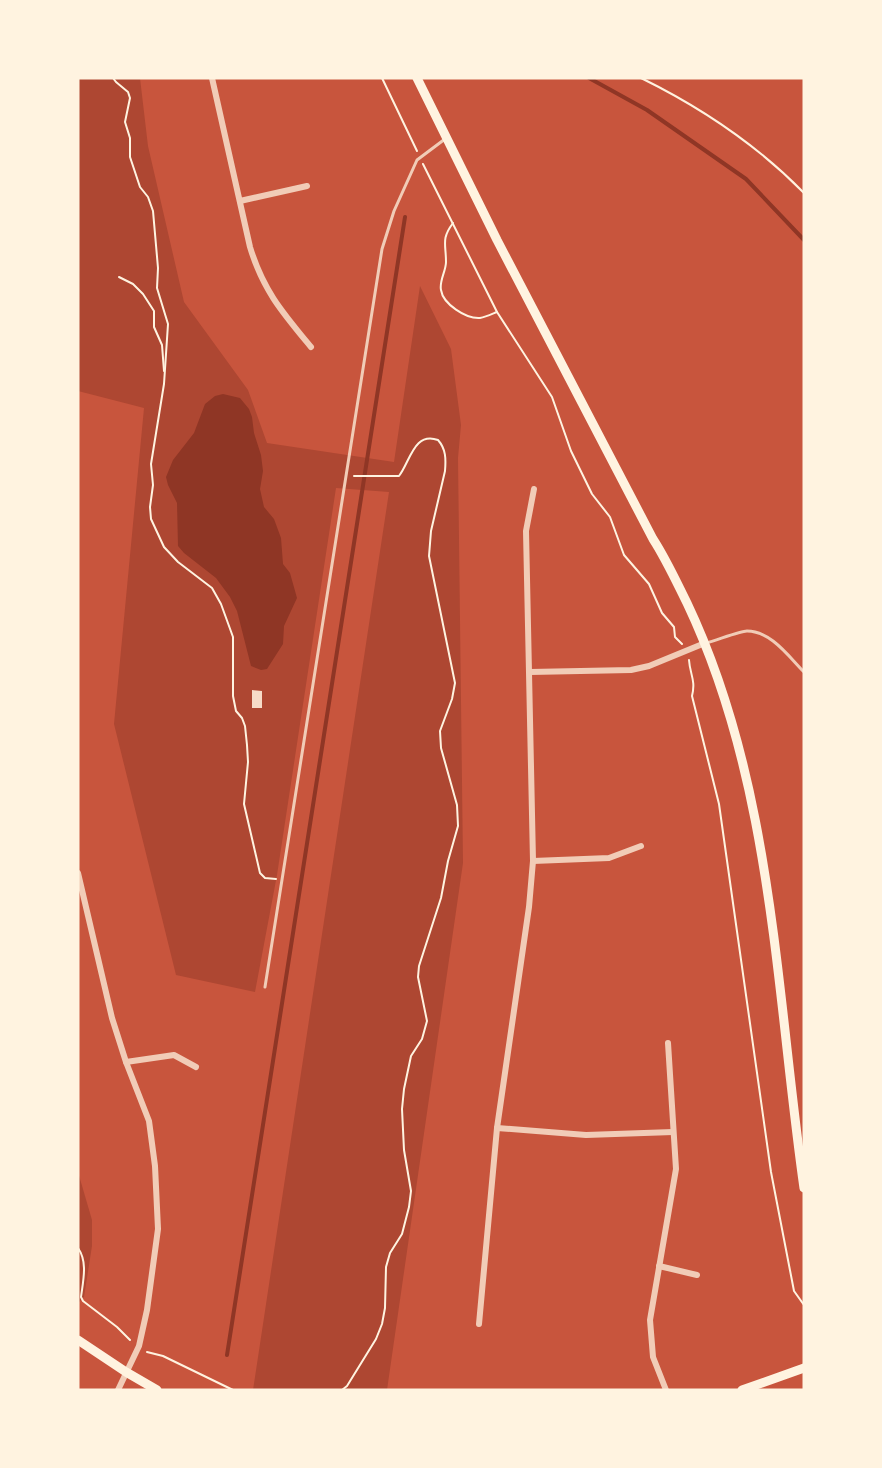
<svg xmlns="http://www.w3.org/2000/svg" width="882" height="1468" viewBox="0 0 882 1468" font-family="'Golos Text',sans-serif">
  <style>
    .green { fill: #ae4732 }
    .water { fill: #8f3625 }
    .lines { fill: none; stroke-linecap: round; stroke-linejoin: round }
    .stream { stroke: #8f3625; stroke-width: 4 }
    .building { fill: #f7dbc8 }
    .path { stroke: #fff3e0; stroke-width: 2 }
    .service { stroke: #f1ccb7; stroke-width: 3 }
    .minor { stroke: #f1ccb7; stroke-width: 6 }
    .secondary { stroke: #fff3e0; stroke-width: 9 }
  </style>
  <rect width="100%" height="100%" fill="#c8553d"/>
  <g class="green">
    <polygon points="78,78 140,78 148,146 184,302 248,390 267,443 394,462 420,286 451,349 461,425 458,458 463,863 387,1390 253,1390 389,492 336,488 277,875 255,992 176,975 114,724 144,408 78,391"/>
    <polygon points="78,1172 92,1220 92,1246 84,1297 78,1303"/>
  </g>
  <polygon class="water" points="223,394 240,398 249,409 252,417 254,433 261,455 263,471 260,489 264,507 274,519 281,538 283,564 290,573 297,598 284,626 283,644 267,669 261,670 251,666 237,611 230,597 216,578 184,553 178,546 177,503 168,485 166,477 173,460 194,433 205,404 215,396"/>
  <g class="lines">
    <g class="stream">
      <polyline points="589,78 647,110 746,179 804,240"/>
      <polyline points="227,1355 405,217"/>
    </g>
  </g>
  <polygon class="building" points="252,690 262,691 262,708 252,708"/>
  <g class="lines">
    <g class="path">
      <polyline points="113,78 116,82 128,92 130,98 125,122 130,138 130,157 140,187 148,197 153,211 158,268 157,288 168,324 164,384 151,464 153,485 150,507 151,519 164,547 178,562 212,588 221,604 233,637 233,696 236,711 242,718 245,726 247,745 248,762 244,804 260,873 265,878 276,879"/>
      <polyline points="382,78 417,151"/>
      <path d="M641,78C700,107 758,146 804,193"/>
      <polyline points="423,164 497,312 552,397 571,451 592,494 610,517 624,555 649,584 662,613 674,627 675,637 682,644"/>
      <path d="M453,223C441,239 446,244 446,262C446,271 439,281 441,290C443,304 466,319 480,318C486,317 492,314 497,312"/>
      <polyline points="119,277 133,284 143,294 154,311 154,327 162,345 164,371"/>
      <path d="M689,660C690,675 696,680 692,696L719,804L771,1172L794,1291L804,1305"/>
      <path d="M78,1248C88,1262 83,1281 81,1297L83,1301L117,1327L130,1340"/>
      <polyline points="147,1352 163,1356 233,1390"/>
      <path d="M342,1390L347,1386L376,1339L382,1324L385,1308L386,1267L390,1253L402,1234L409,1207L411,1191L404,1150L402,1109L404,1089L411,1056L422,1039L427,1021L418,977L419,966L441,898L448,861L458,826L457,805L441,748L440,731L452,699L455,683L429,556L431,531L445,471C446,459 446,449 438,440C414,431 410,462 399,476H354"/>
    </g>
    <g class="service">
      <path d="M706,643C715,641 740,631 747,631C771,631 789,657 804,672"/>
      <polyline points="265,987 382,249 394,211 417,160 445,139"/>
    </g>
    <g class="minor">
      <path d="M212,78L250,247C263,290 282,312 311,347"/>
      <polyline points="240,201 307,186"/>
      <polyline points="530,672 631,670 649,666 705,643"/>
      <polyline points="533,861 609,858 641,846"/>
      <polyline points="78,873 112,1018 126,1062 149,1121 155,1166 158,1229 147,1310 139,1346 118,1390"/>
      <polyline points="126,1062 174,1055 196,1067"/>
      <polyline points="497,1128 586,1135 673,1132"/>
      <polyline points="659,1266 697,1275"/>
      <polyline points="479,1324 497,1128 529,907 533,861 526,531 534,489"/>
      <polyline points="666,1390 653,1357 650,1320 676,1169 668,1043"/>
    </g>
    <g class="secondary">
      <path d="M417,78L497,240L653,539C666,559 676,581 687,603C773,784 776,992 804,1188"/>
      <polyline points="78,1340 126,1372 157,1390"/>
      <polyline points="742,1390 804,1368"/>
    </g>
  </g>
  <rect width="882" height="1468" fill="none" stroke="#fff3e0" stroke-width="159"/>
</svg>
